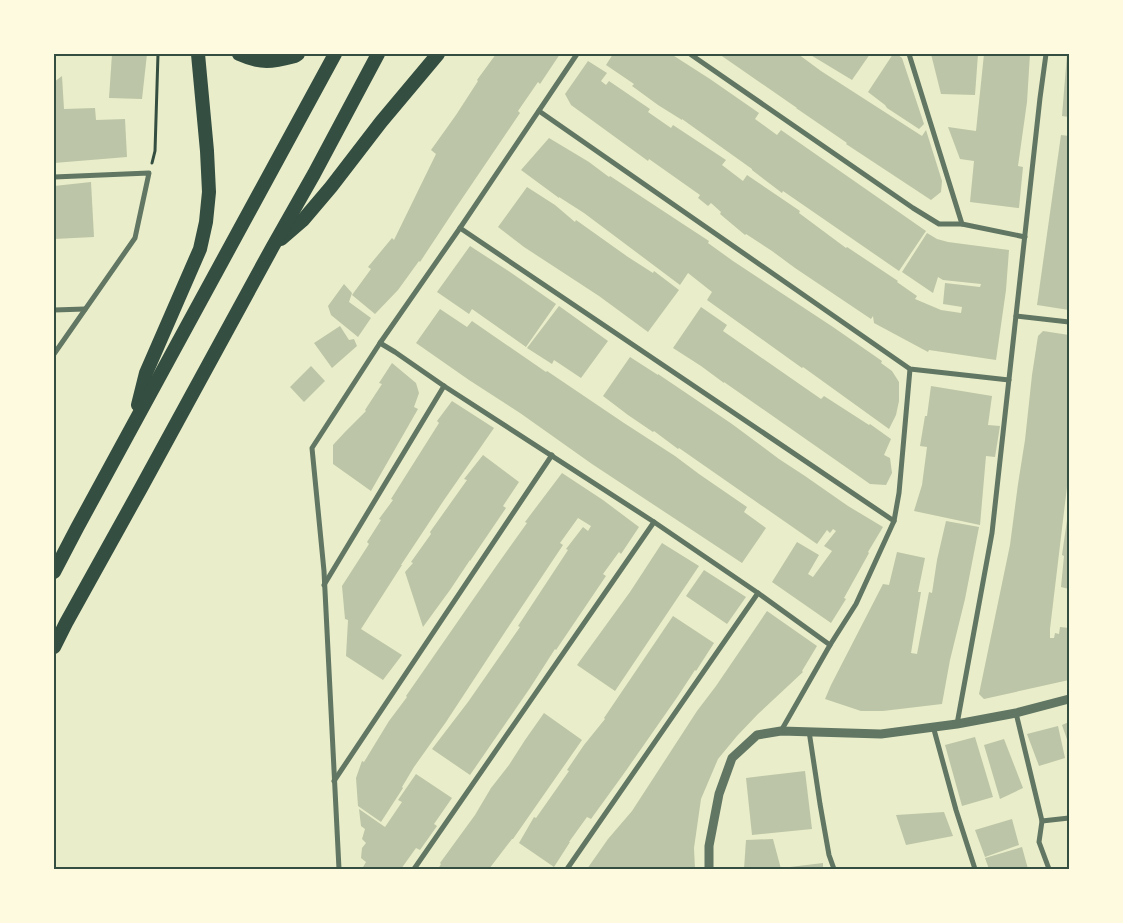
<svg xmlns="http://www.w3.org/2000/svg" width="1123" height="923" viewBox="0 0 1123 923" font-family="Inter,sans-serif">
  <style>
    .building { fill: #bcc5a7 }
    .lines { fill: none; stroke-linecap: round; stroke-linejoin: round }
    .path { stroke: #344e41; stroke-width: 3 }
    .minor { stroke: #617663; stroke-width: 5 }
    .tertiary { stroke: #617663; stroke-width: 9 }
    .trunk { stroke: #344e41; stroke-width: 14 }
    .neatline { fill: none; stroke: #344e41; stroke-width: 2 }
  </style>
  <rect width="100%" height="100%" fill="#e9edc9"/>
  <g class="building">
    <polygon points="112,54 147,54 142,99 109,98"/>
    <polygon points="496,54 560,54 540,84 538,82 518,111 520,113 455,209 420,262 419,261 398,290 375,314 352,295 371,269 368,267 392,238 394,240 436,154 431,150 456,115 478,81 477,80"/>
    <polygon points="613,54 671,54 710,79 759,113 755,119 777,135 781,130 926,231 899,271 783,191 782,193 752,170 752,169 682,119 682,120 658,105 632,86 634,84 606,65"/>
    <polygon points="719,54 798,54 821,71 922,136 926,130 942,181 941,192 931,200 846,144 847,143 796,108 797,108"/>
    <polygon points="809,54 870,54 852,80"/>
    <polygon points="893,54 897,54 902,58 924,124 919,129 887,108 885,105 868,92"/>
    <polygon points="931,54 978,54 975,95 941,94"/>
    <polygon points="984,54 1030,54 1027,102 1018,166 1023,167 1019,208 970,202 974,161 960,159 948,127 976,131"/>
    <polygon points="1067,54 1069,54 1069,117 1062,116"/>
    <polygon points="588,61 607,73 601,81 606,85 609,81 650,109 648,112 671,128 673,125 726,160 722,165 743,181 747,175 775,194 800,211 799,213 846,248 847,247 898,281 897,282 917,296 915,299 941,310 961,313 962,307 943,304 945,283 980,287 981,284 943,280 938,277 933,293 902,272 927,233 937,239 948,242 1009,250 1006,290 996,360 929,350 928,352 874,323 873,316 871,319 795,268 772,251 746,234 745,235 720,214 721,212 711,203 708,206 698,198 700,195 649,159 648,161 571,105 565,94"/>
    <polygon points="62,76 64,109 95,108 96,120 125,119 127,157 54,163 54,82"/>
    <polygon points="1061,135 1069,136 1069,310 1037,305"/>
    <polygon points="549,138 589,162 609,177 610,176 686,226 709,241 708,243 733,261 833,327 882,361 881,363 892,371 899,382 899,401 896,415 889,429 803,367 802,368 707,300 712,292 688,273 680,285 584,213 559,197 559,198 521,170"/>
    <polygon points="91,182 94,237 54,239 54,186"/>
    <polygon points="527,187 555,205 575,222 576,220 628,257 653,273 654,271 679,290 648,332 599,296 524,247 498,227"/>
    <polygon points="470,246 510,272 556,304 526,347 472,309 469,314 437,292"/>
    <polygon points="344,284 352,293 349,302 371,318 358,337 331,315 328,306"/>
    <polygon points="559,306 608,341 581,378 554,360 552,364 527,348"/>
    <polygon points="701,307 727,325 723,331 821,399 824,396 869,425 870,424 891,439 884,455 890,458 892,473 886,485 870,484 724,382 724,383 701,366 673,348"/>
    <polygon points="440,309 467,327 472,321 546,372 547,371 624,423 675,456 699,474 747,507 744,512 766,528 742,563 592,464 520,413 469,380 416,343"/>
    <polygon points="340,326 349,340 354,339 357,346 332,368 314,343"/>
    <polygon points="1043,331 1069,335 1069,470 1050,629 1050,638 1054,638 1055,633 1059,634 1060,627 1069,628 1069,680 984,699 979,694 1010,545 1018,484 1025,440 1032,375 1038,336"/>
    <polygon points="630,357 658,375 658,374 732,424 779,459 805,476 848,506 883,527 868,552 869,553 844,598 846,599 831,623 772,582 797,542 819,555 808,574 813,577 832,551 824,546 836,531 833,529 830,533 827,530 817,544 679,448 678,449 654,431 653,432 628,415 603,396"/>
    <polygon points="392,363 416,383 419,393 414,407 418,409 371,491 333,464 333,445 345,432 366,411 365,410 382,384 379,383"/>
    <polygon points="311,366 325,381 304,402 290,387"/>
    <polygon points="931,386 992,396 988,425 1000,426 995,457 986,456 980,525 914,511 922,485 927,447 920,446 925,416 927,416"/>
    <polygon points="452,401 494,428 444,500 401,565 402,565 361,629 402,655 383,680 346,656 348,620 345,619 342,586 369,544 367,542 381,520 379,519 393,500 391,499 439,423 437,421"/>
    <polygon points="483,455 519,482 503,506 506,508 470,561 470,560 450,590 423,627 405,572 413,563 411,562 431,534 430,532 467,480 464,479"/>
    <polygon points="562,473 603,500 639,527 621,554 619,552 603,574 606,576 556,650 555,649 530,688 470,775 432,749 468,702 520,627 518,626 568,550 566,549 583,527 588,531 591,526 578,518 560,543 563,545 507,629 446,722 414,767 402,787 403,788 381,822 358,806 356,778 362,761 364,762 389,721 407,697 406,696 497,565 527,523 525,522"/>
    <polygon points="1067,520 1069,520 1069,589 1061,587 1064,556 1062,555"/>
    <polygon points="946,521 979,527 965,599 950,660 942,704 883,711 861,711 825,699 831,685 883,584 889,585 897,552 925,558 918,592 921,592 911,653 917,654 929,592 932,593 937,560"/>
    <polygon points="662,543 699,566 615,691 577,665 630,592"/>
    <polygon points="704,570 746,597 727,624 686,596"/>
    <polygon points="767,611 817,646 802,671 803,672 758,714 737,736 718,759 701,799 694,848 695,869 587,869 608,839 632,811 697,711 716,686"/>
    <polygon points="673,616 714,643 696,671 695,670 678,696 625,772 591,819 587,817 569,842 570,842 554,867 519,843 534,817 536,818 569,771 567,770 584,745 605,719 604,718"/>
    <polygon points="544,713 582,740 513,839 512,839 489,869 438,869 441,864 440,863 475,815 491,788 509,765 525,740"/>
    <polygon points="1069,722 1069,745 1062,725"/>
    <polygon points="1058,726 1065,758 1039,766 1027,734"/>
    <polygon points="975,737 993,797 962,806 945,745"/>
    <polygon points="1004,739 1023,788 1000,799 984,745"/>
    <polygon points="805,771 812,829 752,835 746,778"/>
    <polygon points="416,774 452,798 434,824 437,826 420,850 416,848 401,869 362,869 366,862 361,858 362,848 366,843 362,839 365,829 361,826 359,809 385,827 402,802 398,800"/>
    <polygon points="944,812 953,836 906,845 896,815"/>
    <polygon points="1012,819 1019,845 985,857 975,830"/>
    <polygon points="773,839 781,869 744,869 746,840"/>
    <polygon points="1022,847 1028,869 989,869 985,858"/>
    <polygon points="823,863 823,869 782,869 782,868"/>
  </g>
  <g class="lines">
    <polyline class="path" points="152,163 155,151 158,54"/>
    <g class="minor">
      <polyline points="690,54 913,208 939,224 962,224 1025,237"/>
      <polyline points="909,54 962,224"/>
      <polyline points="539,111 910,369 1009,380"/>
      <polyline points="54,177 149,173 135,238 54,354"/>
      <polyline points="460,228 894,521"/>
      <polyline points="54,310 85,309"/>
      <polyline points="1016,316 1069,322"/>
      <polyline points="380,343 395,352 444,386 654,522 758,593 830,645"/>
      <polyline points="324,585 444,386"/>
      <polyline points="1016,713 1042,821 1039,842 1049,869"/>
      <polyline points="957,724 992,533 1040,98 1046,54"/>
      <polyline points="933,726 956,810 975,869"/>
      <polyline points="781,731 830,645 856,604 894,521 899,493 910,369"/>
      <polyline points="809,731 820,804 829,855 834,869"/>
      <polyline points="334,781 552,455"/>
      <polyline points="1042,821 1069,818"/>
      <polyline points="339,869 324,571 312,448 380,343 460,228 577,54"/>
      <polyline points="414,869 654,522"/>
      <polyline points="567,869 758,593"/>
    </g>
    <polyline class="tertiary" points="709,869 709,846 719,794 732,758 757,735 781,731 881,734 957,724 1016,713 1069,699"/>
    <g class="trunk">
      <path d="M239,54C261,64 272,62 295,56L298,54"/>
      <polyline points="281,239 303,220 331,187 381,122 438,54"/>
      <polyline points="138,405 146,373 200,249 206,222 209,192 207,151 198,54"/>
      <polyline points="54,572 77,528 335,54"/>
      <polyline points="54,647 66,623 141,488 272,248 314,174 378,54"/>
    </g>
  </g>
  <rect width="1123" height="923" fill="none" stroke="#fefae0" stroke-width="110"/>
  <rect x="55" y="55" width="1013" height="813" class="neatline"/>
</svg>
